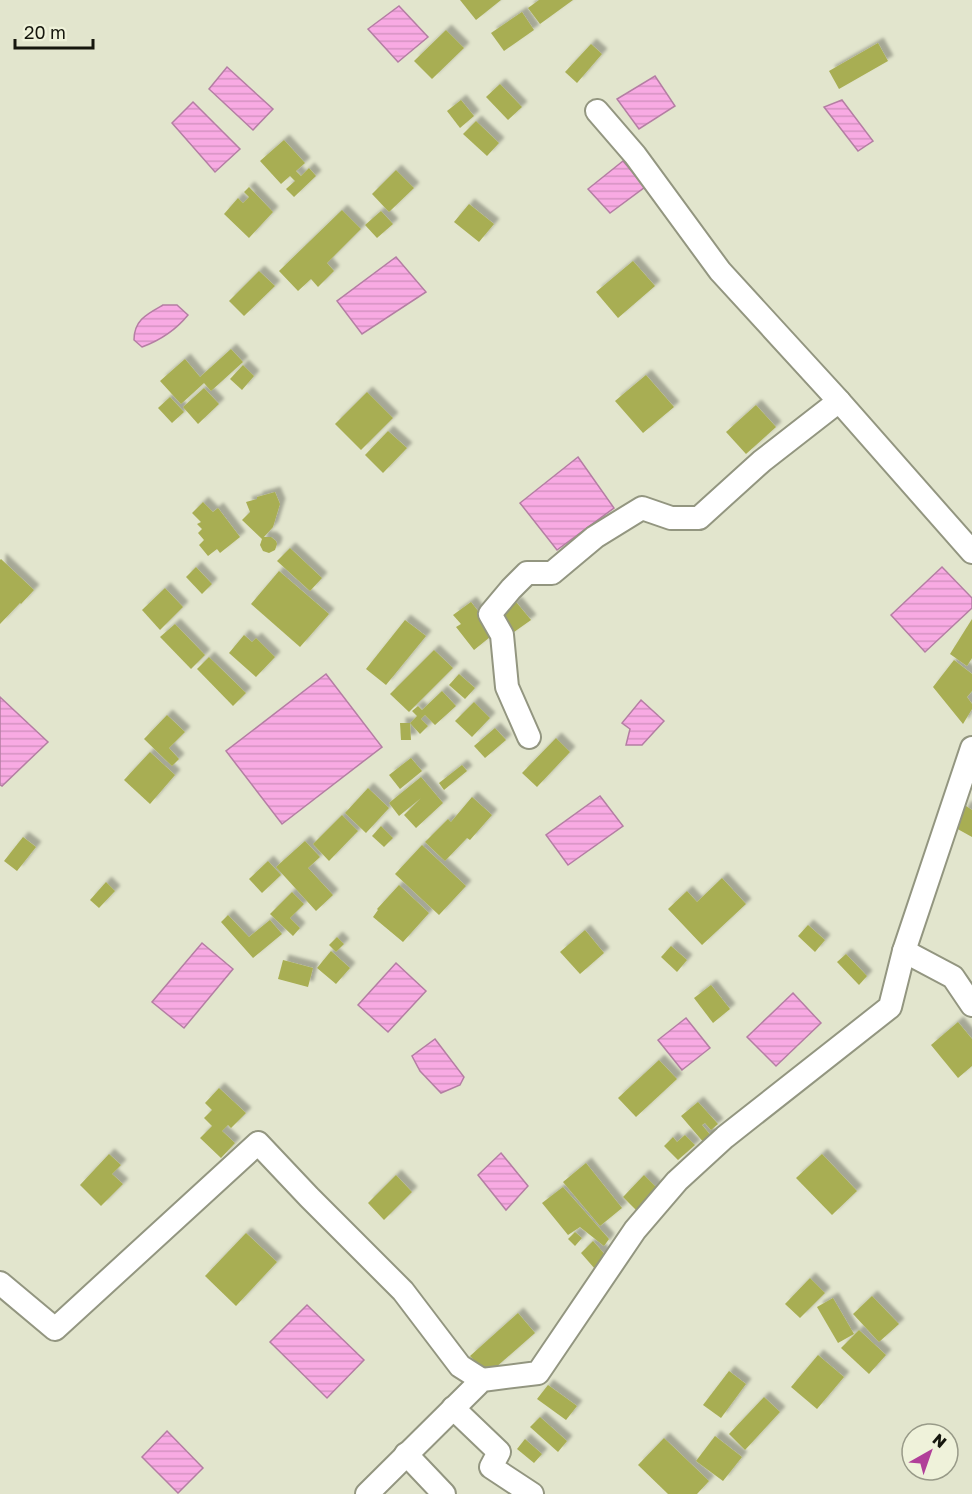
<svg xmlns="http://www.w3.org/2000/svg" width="972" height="1494" viewBox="0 0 972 1494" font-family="'Golos Text',sans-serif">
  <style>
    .water { fill: url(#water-rules); stroke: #b47ea3; stroke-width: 1.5 }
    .building { fill: #a8ae52; filter: url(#shadow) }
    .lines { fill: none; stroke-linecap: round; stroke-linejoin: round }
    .street-casing { stroke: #939680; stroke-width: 26 }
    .street { stroke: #fff; stroke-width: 22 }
  </style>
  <defs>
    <pattern id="water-rules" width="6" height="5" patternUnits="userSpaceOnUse" patternTransform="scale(1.5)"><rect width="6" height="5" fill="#f8aae3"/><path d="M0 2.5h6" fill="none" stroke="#d492c2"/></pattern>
    <filter id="shadow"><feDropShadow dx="5.5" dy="-5.5" stdDeviation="1.5" flood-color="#0004"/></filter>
  </defs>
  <rect width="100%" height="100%" fill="#e2e5cd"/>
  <g class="water">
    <polygon points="399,6 428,37 398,62 368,29"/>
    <polygon points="227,67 273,109 253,130 209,89"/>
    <polygon points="655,76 675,106 639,129 617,99"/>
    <polygon points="842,100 873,141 858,151 824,107"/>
    <polygon points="193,102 240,149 215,172 172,123"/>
    <polygon points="623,161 645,187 610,213 588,189"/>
    <polygon points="396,257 426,292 362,334 337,301"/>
    <path d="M163,305H177L188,315C175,331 161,340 142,347L134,340C134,320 147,314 163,305Z"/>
    <polygon points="578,457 614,508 557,550 520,503"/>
    <polygon points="942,567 972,598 972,608 925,652 891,615"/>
    <polygon points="326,674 382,747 282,824 226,751"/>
    <polygon points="0,697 48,742 2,786 0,785"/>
    <polygon points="641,700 664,721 642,745 626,745 630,729 622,723"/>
    <polygon points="600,796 623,826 568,865 546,835"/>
    <polygon points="202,943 233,969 184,1028 152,1002"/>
    <polygon points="396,963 426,991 388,1032 358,1005"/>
    <polygon points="793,993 821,1023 776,1066 747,1037"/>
    <polygon points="686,1018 710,1048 682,1070 658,1040"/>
    <polygon points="435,1039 464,1077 460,1085 441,1093 420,1071 412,1056"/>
    <polygon points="501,1153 528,1186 506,1210 478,1175"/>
    <polygon points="307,1305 364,1360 327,1398 270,1342"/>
    <polygon points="167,1431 203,1468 178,1493 142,1457"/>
  </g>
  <g class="building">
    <polygon points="460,0 501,0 476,20"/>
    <polygon points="539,0 573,0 540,24 528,8"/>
    <polygon points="522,12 534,30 504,51 491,33"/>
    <polygon points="446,30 464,48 432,79 414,61"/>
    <polygon points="878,43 888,61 839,89 829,71"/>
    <polygon points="591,44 602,54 577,83 565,72"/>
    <polygon points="500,84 522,107 508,120 486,97"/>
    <polygon points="461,100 474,116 460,128 447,111"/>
    <polygon points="476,121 499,143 487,156 463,134"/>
    <polygon points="284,140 305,163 296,171 301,176 309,168 316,176 294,197 286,189 295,181 290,176 281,184 260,161"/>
    <polygon points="396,170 414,188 389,212 372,194"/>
    <polygon points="249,187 273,212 249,238 224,214 238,198 243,203 249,197 244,192"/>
    <polygon points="469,204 494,224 479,242 454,222"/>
    <polygon points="342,210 361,229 327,263 334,271 318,287 311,279 298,291 279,271"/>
    <polygon points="381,211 393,224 377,238 365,225"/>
    <polygon points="633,261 655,286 618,318 596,292"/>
    <polygon points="259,271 275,286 244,316 229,301"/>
    <polygon points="231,349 243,362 211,391 204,383 181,404 160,381 185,359 200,377"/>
    <polygon points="243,365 254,376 242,390 230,379"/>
    <polygon points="646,375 674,407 643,433 615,401"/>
    <polygon points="204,388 219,404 198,424 183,407"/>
    <polygon points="367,392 393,418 361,450 335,424"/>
    <polygon points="170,397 184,412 172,423 158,408"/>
    <polygon points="756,405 776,427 746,454 726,432"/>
    <polygon points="388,431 407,448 383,473 365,455"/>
    <polygon points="275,492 280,504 273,527 264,537 271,537 276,541 277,544 275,550 269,553 263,551 260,545 262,539 242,520 250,512 246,502 257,499 257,497"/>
    <polygon points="203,502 213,512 218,508 240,537 220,553 217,549 208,556 199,545 204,540 198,533 202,529 197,524 201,522 192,513"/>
    <polygon points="290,548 322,578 310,591 277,561"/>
    <polygon points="1,559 34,590 21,604 20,603 0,624 0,560"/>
    <polygon points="196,567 212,584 202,594 186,577"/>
    <polygon points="279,571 329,614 300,647 251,604"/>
    <polygon points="165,588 183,607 160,630 142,610"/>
    <polygon points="471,602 495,633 474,650 456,627 461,624 453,615"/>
    <polygon points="516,602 531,620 507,637 497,617"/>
    <polygon points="972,619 972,658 967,666 950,654"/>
    <polygon points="405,620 426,636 386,685 366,669"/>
    <polygon points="175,624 205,655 191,669 160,637"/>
    <polygon points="244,635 252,642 256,638 275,657 256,677 229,653"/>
    <polygon points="434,650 453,668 409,712 390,694"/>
    <polygon points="209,657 246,693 233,706 197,669"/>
    <polygon points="954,660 972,674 972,691 967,697 972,704 972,709 963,724 933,687"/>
    <polygon points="459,674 475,688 465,699 449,685"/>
    <polygon points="442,691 456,706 435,725 425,715 421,719 428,726 420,734 410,723 417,716 412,711 418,706 422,710"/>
    <polygon points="474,702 490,718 472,737 455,721"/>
    <polygon points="167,715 185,732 169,748 179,759 172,766 144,739"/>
    <polygon points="400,723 410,723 411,740 401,740"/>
    <polygon points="495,728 506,740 485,758 474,746"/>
    <polygon points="556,738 570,752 537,787 522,773"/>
    <polygon points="150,752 175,775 150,804 124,780"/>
    <polygon points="411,758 422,771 400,789 389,775"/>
    <polygon points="462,765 467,771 444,790 439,783"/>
    <polygon points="421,777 443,803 416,828 404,815 421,798 399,816 389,803"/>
    <polygon points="368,788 389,808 366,833 345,813"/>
    <polygon points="472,797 492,815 470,840 467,838 445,861 425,842 448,819 451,822"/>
    <polygon points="966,806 972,810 972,837 954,827"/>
    <polygon points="342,815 358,831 329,861 313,844"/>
    <polygon points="381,826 393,838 384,847 372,836"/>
    <polygon points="23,837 36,847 17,871 4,861"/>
    <polygon points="305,841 320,857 308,868 333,895 316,911 276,867"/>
    <polygon points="422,845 466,886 439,915 395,874"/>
    <polygon points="268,861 281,875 262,893 249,879"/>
    <polygon points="722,878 746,904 702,945 668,909 687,891 697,902"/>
    <polygon points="106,882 115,891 99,908 90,900"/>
    <polygon points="399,885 429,913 403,942 373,917 378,910 377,909"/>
    <polygon points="292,892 304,904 290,918 300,928 293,936 270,914"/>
    <polygon points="228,915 249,937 270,920 282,934 253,958 221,922"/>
    <polygon points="808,925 825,940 815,952 798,936"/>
    <polygon points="585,930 604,953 580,974 560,952"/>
    <polygon points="337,937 344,944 336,952 329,945"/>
    <polygon points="671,946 687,960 677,972 661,957"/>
    <polygon points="331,951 350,968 336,984 317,968"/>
    <polygon points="846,954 867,976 859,985 837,962"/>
    <polygon points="283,960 313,968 308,987 278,979"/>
    <polygon points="711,985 730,1009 713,1023 694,998"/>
    <polygon points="958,1022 972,1039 972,1066 958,1078 931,1045"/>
    <polygon points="659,1060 677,1079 636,1117 618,1098"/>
    <polygon points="219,1088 246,1113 231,1128 228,1125 222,1131 235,1143 221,1158 200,1138 212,1126 204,1118 212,1110 205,1103"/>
    <polygon points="698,1102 718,1124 711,1130 705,1123 702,1125 712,1137 705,1144 681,1116"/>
    <polygon points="685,1135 695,1145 678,1160 664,1146 673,1137 677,1142"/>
    <polygon points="109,1154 121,1165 112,1174 123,1184 101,1206 80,1185"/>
    <polygon points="822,1154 857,1191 832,1215 796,1178"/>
    <polygon points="586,1163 622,1208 600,1226 563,1182"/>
    <polygon points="396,1175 412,1192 384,1220 368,1203"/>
    <polygon points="644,1175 657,1188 636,1210 623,1197"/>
    <polygon points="563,1187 609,1239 604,1246 580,1227 568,1235 542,1203"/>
    <polygon points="575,1232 582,1238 575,1246 568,1239"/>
    <polygon points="246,1233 277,1262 236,1306 205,1276"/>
    <polygon points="593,1241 608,1258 595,1269 581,1253"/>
    <polygon points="810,1278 825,1293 800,1318 785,1304"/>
    <polygon points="872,1296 899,1324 879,1342 853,1314"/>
    <polygon points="833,1298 854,1334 838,1343 817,1307"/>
    <polygon points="518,1313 535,1333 487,1375 470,1356"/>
    <polygon points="859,1330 886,1355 869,1374 841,1348"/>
    <polygon points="818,1355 844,1377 817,1409 791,1387"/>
    <polygon points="729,1371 746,1384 721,1418 703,1405"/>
    <polygon points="548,1385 577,1406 566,1420 537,1399"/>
    <polygon points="764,1397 780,1412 745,1450 729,1434"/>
    <polygon points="540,1417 567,1441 558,1452 530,1427"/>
    <polygon points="715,1436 742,1457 723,1481 696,1461"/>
    <polygon points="664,1438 709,1481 697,1494 668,1494 638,1465"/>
    <polygon points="525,1439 542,1454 534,1463 517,1449"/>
  </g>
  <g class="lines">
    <defs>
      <g id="street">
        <polyline points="597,111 635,155 720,271 839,401"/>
        <polyline points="529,737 507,687 502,635 490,614 511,589 527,573 552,573 595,537 642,508 671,518 699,518 762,461 839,401 972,552"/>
        <polyline points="904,951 953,977 972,1005"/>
        <polyline points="0,1283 55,1329 258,1143 309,1197 403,1291 460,1366 482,1380"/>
        <polyline points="453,1408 499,1452 491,1467 532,1494"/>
        <polyline points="406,1454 444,1494"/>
        <polyline points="367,1494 482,1380 538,1373 635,1230 677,1181 725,1137 890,1007 904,951 972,748"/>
      </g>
    </defs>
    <use href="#street" class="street-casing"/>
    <use href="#street" class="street"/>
  </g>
  <g transform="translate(930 1452) rotate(40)"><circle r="28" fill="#eff2da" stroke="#989a88" stroke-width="1.5"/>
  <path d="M0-4.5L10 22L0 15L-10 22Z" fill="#b13f99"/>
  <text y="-9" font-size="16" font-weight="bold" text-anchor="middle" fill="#16170e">N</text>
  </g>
  <path d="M15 39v9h78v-9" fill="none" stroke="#16170e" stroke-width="3"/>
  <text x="24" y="39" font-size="18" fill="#16170e" stroke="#eff2da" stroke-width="4.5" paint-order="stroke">20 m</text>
</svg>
